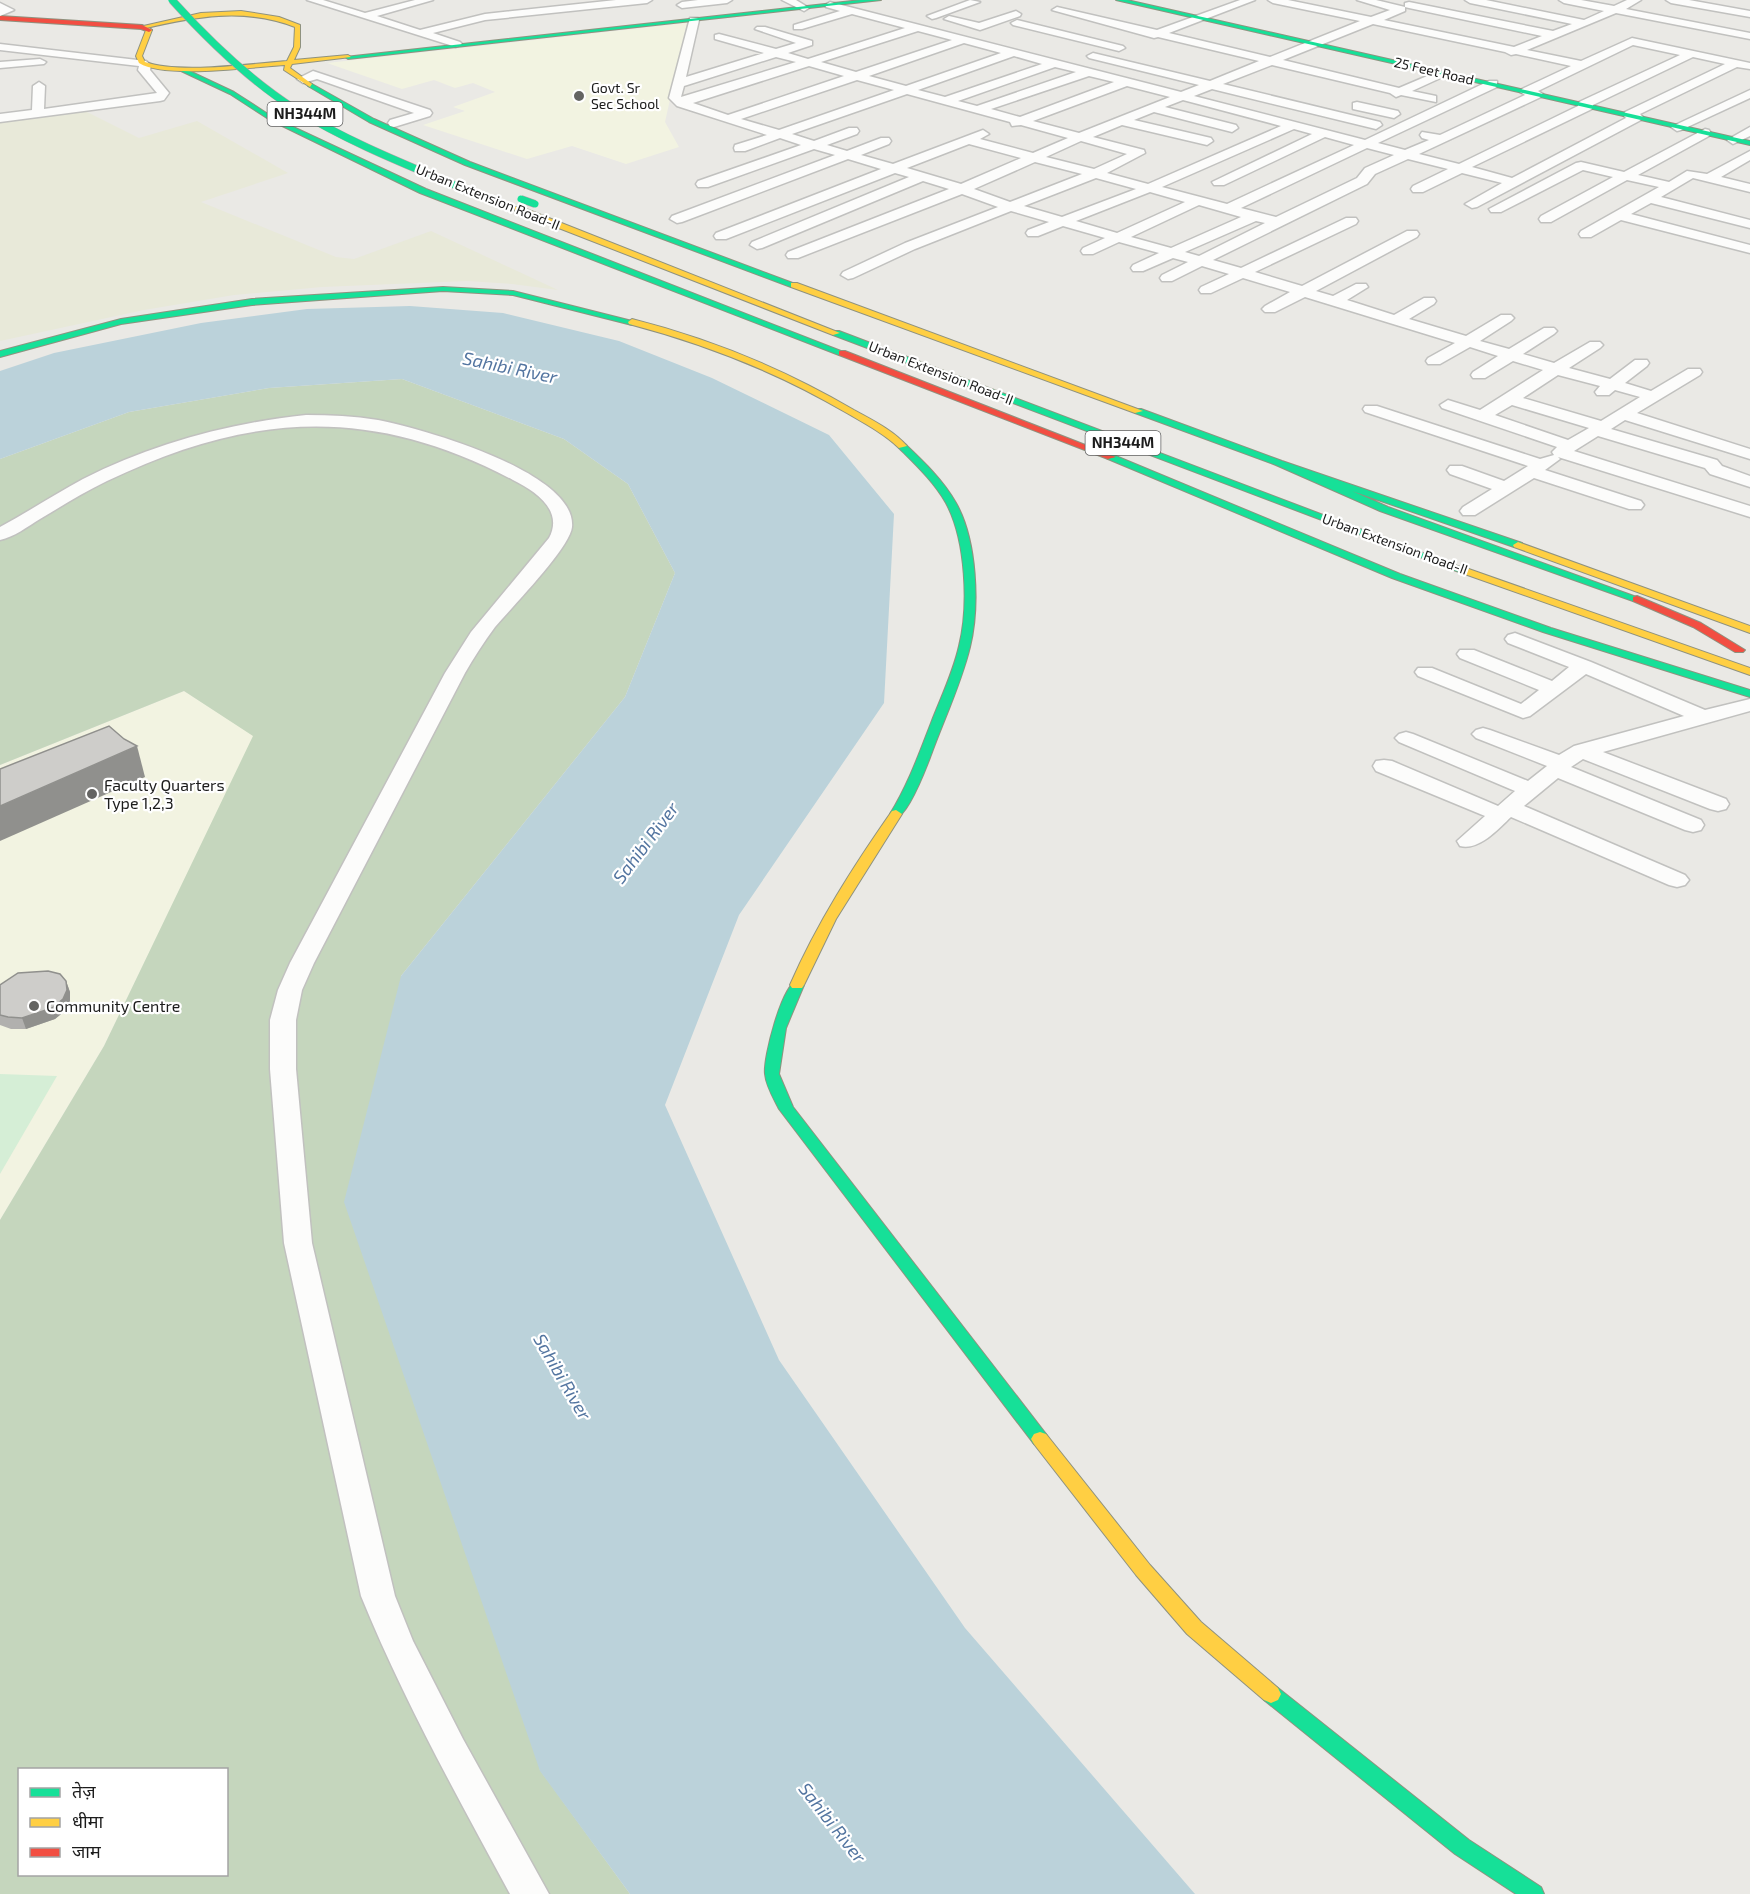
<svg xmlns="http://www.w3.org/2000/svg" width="1750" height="1894" viewBox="0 0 1750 1894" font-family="'Exo 2','Noto Sans Devanagari',sans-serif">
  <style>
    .education { fill: #f2f3e1 }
    .farmland { fill: #e8e9d9 }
    .forest { fill: #c5d6bd; fill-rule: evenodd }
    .park { fill: #d5eed6 }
    .water { fill: #bbd2da }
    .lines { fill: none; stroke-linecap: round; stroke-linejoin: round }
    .street-casing { stroke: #c1c1bf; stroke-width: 3 }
    .fast-casing { stroke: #8f927f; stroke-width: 2 }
    .slow-casing { stroke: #8f927f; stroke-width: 2 }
    .jam-casing { stroke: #8f927f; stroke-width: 2 }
    .street { fill: #fcfcfb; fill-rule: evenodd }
    .fast { fill: #16e098; fill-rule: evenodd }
    .slow { fill: #ffcf43; fill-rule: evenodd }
    .jam { fill: #f24e42; fill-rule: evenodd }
    .fast-bridge-casing { stroke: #bba0a6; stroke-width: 8; stroke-linecap: butt }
    .fast-bridge { stroke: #16e098; stroke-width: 7 }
    .wall { fill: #b1b0ae }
    .shaded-wall { fill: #90908d }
    .building { fill: #cecdca; stroke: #90908d; stroke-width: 1.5 }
    .poi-dot { fill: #646462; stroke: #fff; stroke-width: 2 }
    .labels { text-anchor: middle; stroke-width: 4.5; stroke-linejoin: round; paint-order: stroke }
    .far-street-label { font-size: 14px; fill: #1c1c1c; stroke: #fff }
    .far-poi-label { font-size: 14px; fill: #1c1c1c; stroke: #fff; text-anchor: start }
    .shield { fill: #fff; stroke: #606060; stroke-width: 1.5 }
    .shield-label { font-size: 15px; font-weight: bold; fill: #1c1c1c }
    .poi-label { font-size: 16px; fill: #1c1c1c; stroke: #fff; text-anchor: start }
    .water-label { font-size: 18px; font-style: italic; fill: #5375a0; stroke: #fff }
  </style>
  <rect width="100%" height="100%" fill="#eae9e5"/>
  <g class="education">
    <polygon points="687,23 665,122 679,147 626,164 572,146 527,159 423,125 465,111 453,107 495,92 473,83 455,88 434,80 402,89 327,63"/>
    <polygon points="184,691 254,736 104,1046 0,1220 0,765"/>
  </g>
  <polygon class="farmland" points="83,110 139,138 197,121 288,173 201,202 336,257 354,259 431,231 558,290 512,284 467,281 322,287 234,295 144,310 0,341 0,119"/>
  <path class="forest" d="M402,379L564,439L628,484L675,573L625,697L401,976L540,1770L630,1894H0V1220L104,1046L253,736L184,691L0,765V459L129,412L269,388ZM20,1770H226V1874H20Z"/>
  <polygon class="park" points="0,1074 57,1076 0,1174"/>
  <polygon class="water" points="410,306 503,313 619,341 712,378 829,435 894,514 884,703 739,915 665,1105 779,1360 965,1628 1195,1894 630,1894 540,1771 344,1202 401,976 625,697 675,573 628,484 564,439 402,379 269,388 129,412 0,459 0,371 54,353 201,323 307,309"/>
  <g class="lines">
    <defs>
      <g id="street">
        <polygon points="307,0 323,0 365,13 415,0 433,0 377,16 420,30 485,14 616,0 652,0 647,3 485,20 433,33 460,42 462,44 456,47"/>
        <polygon points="698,0 732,0 727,3 682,8 677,5 682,2"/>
        <polygon points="782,0 796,0 809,8 804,11"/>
        <polygon points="970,0 980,2 936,18 932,19 927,16"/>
        <path d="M1240,0H1255L1169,33L1270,57L1360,21L1273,3L1268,0H1288L1371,17L1390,10L1357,0H1376L1405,7V3L1409,2L1553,31L1572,24L1470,3L1465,0H1486L1584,20L1604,11L1564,3L1559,0H1581L1614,6L1627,0H1641L1626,9L1750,33V39L1616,13L1527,50L1581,61L1632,38L1750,63V69L1737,67L1640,114L1643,117L1641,120L1477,207L1472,208L1465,204L1502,183L1462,173L1423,192H1413L1411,189L1413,186L1448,169L1408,159L1375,174L1367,184L1213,260L1241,268L1346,218H1356L1358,221L1356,224L1255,272L1302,286L1407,231H1417L1419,234L1417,237L1316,291L1333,296L1356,284H1366L1368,287L1347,300L1394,315L1424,298H1434L1436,301L1434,304L1409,319L1466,336L1501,315H1511L1514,318L1511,321L1480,341L1509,349L1544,328H1554L1557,331L1554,334L1523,354L1554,363L1590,342H1600L1603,345L1600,348L1569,368L1610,379L1635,360H1647L1649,363L1647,366L1625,383L1651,391L1688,369H1700L1702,372L1700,375L1637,413L1750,449V459L1625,420L1611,429L1717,460L1722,466L1750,476V487L1710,474L1705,468L1598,436L1574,451L1750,506V517L1558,457L1560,459L1545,470L1641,501L1644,505L1641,509H1629L1534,478L1475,515H1463L1460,511L1463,507L1492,489L1450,474L1447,470L1450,466H1462L1504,481L1528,466L1365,412L1363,409L1365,406H1377L1540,459L1554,455L1552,452L1557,447L1442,408L1440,405L1448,400L1480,410L1543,370L1513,361L1485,378H1473L1471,375L1473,372L1498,356L1470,347L1440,364H1428L1426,361L1428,358L1455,343L1305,297L1275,312H1265L1262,309L1265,306L1290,292L1243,278L1211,293H1201L1199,290L1201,287L1229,274L1202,266L1172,281H1162L1160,278L1162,275L1188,262L1173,258L1143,271H1133L1131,268L1133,265L1159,253L1119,242L1093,254H1083L1081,251L1083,248L1105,238L1063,226L1038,236H1028L1026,233L1028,230L1049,222L1011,211L915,249L853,278L848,279L841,275L843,272L905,243L998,207L962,194L798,258H788L786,255L788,252L949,189L923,181L762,248L757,249L750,245L752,242L909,177L895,173L726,239H716L714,236L716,233L881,169L848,159L682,222L677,223L670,219L672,216L835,155L814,149L708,187H698L696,184L698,181L801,145L780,138L745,151H735L734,148L735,145L767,135L677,106L669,98L690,18H698L699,20L686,77L764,53L715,39V35L719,34L776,49L796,43L755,29L757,27H765L812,41V45L788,53L808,59L905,28L852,14L802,29H794V25L840,11L826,7L825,5L830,2L1181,92L1199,85L1089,58L1087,56L1093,53L1210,81L1259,61L1158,37L1154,38L1052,10L1057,7L1157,30ZM1405,7L1409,8L1542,36L1514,47L1384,20L1405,11ZM1373,24L1505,52L1511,55L1516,54L1571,66L1522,89L1520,92L1525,95L1440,135L1422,132L1420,135L1422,138L1429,140L1405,150L1378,143L1497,87V81H1489L1365,140L1194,96L1212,89L1376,129L1382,125L1380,122L1223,84L1272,65L1390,93L1396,97L1401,95L1436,102V96L1412,91L1447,75V71H1439L1399,88L1283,60ZM918,31L952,40L856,72L821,62ZM964,43L1001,53L906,86L869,76ZM1633,45L1680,55L1579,102L1578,106L1459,164L1419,154L1541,97L1543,94L1538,91ZM1014,56L1042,64L945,97L918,90ZM776,57L796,62L681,97L684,86ZM1693,57L1725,64L1625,112L1623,115L1626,118L1512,178L1472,167L1592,109L1593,105ZM809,66L844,76L728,115L693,103ZM1055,67L1076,72L977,106L958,101ZM1089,76L1114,82L1020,117L991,109ZM857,80L894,90L779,130L741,119ZM1127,86L1170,97L1079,133L1033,121ZM907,94L1010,122L1012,126L1021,125L1068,138L1033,153L980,139L989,134L983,130L893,164L861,155L889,144L891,141L889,138H881L847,151L827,145L857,134L859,131L857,128H849L814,141L792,134ZM1183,100L1281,126L1148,184L1107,173L1145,153L1144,150L1093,137L1122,125L1207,145L1213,141L1211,138L1134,120L1154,112L1232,132L1238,128L1236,125L1165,107ZM1294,129L1312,134L1212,182L1214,185H1224L1325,137L1354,145L1227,204L1162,187ZM1081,141L1127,154L1094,169L1046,157ZM969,144L1021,158L961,184L907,168ZM1367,148L1394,155L1365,168L1357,178L1276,217L1241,208ZM1035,162L1082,174L1010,202L974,189ZM1096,178L1136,189L1062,217L1024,206ZM1150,192L1185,202L1117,233L1076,221ZM1199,205L1241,217L1171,248L1131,237ZM1256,221L1265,223L1199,256L1185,252ZM1558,375L1600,386L1595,392L1597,395H1609L1615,390L1640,397L1601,421L1523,398ZM1512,405L1589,428L1568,440L1495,415Z"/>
        <polygon points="1666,0 1689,0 1750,11 1750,17 1671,3"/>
        <polygon points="0,3 14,10 0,16"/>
        <polygon points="1016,11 1021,14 1020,16 980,30 944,19 949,16 979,23"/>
        <polygon points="1017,20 1123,46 1125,48 1119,51 1013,25 1011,23"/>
        <polygon points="0,44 146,61 151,65 150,70 169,93 164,100 160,101 0,122 0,114 32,110 33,86 39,82 45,86 44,109 157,93 138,70 139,66 0,50"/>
        <polygon points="40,59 46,62 44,64 0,68 0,62"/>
        <polygon points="313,71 430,110 432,113 430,116 394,127 390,126 388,123 390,120 414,113 317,79 303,83 297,79"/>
        <polygon points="1750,90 1750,98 1681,130 1677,131 1671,127"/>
        <polygon points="1357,102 1398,111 1400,114 1394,118 1353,109 1353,103"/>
        <polygon points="1750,127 1750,136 1733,144 1727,140"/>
        <polygon points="1705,129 1709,130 1711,133 1709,136 1638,175 1669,182 1687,171 1707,174 1750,151 1750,160 1721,177 1750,184 1750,192 1693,178 1661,197 1750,220 1750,228 1651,203 1631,214 1750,245 1750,253 1621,220 1591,237 1581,237 1579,234 1581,231 1659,187 1627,180 1551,222 1541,222 1539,219 1541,216 1613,177 1583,170 1501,212 1491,212 1489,209 1576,163 1581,162 1624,172"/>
        <path d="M306,415C330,415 354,416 378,420C420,428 577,472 572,527C570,548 511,608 495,627C484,642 474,657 465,673L314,963L302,990L296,1020V1069L312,1243L395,1596L413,1641L463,1739L549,1894H510C457,1796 403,1699 361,1596L284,1243L270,1069V1020L278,990L290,963L445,673L471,632L549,538C564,510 535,491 513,480C372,405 250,412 107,481C84,492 62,506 40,519C27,527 14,537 0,540V527C28,512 55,494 83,479C152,444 229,423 306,415Z"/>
        <path d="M1515,633L1591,662L1705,710L1750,699V711L1603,752L1726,799L1729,804L1726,809L1718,811L1710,809L1583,759L1571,767L1701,820L1704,825L1701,830L1693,832L1685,830L1558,778L1524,806L1685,875L1689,880L1685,885L1677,887L1669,885L1511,817C1498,829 1479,851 1460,846L1457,841L1485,816L1376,771L1373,766L1376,761L1384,760L1392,761L1498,806L1515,791L1399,742L1395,738L1399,734L1406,732L1413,734L1528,781L1547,766L1476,738L1472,734L1476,730L1483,728L1490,730L1559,755L1574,746L1684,716L1586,674L1530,716L1523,718L1418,676L1415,672L1418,668H1432L1521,704L1539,690L1460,658L1457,654L1460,650H1474L1552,681L1569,667L1508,643L1505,639L1508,635Z"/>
      </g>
      <g id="fast">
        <polygon points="861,0 881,0 348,59 345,57"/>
        <polygon points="1116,0 1127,0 1750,141 1750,145"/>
        <polygon points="179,68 183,68 234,92 274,118 426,189 846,353 839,355 420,193 270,120 230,94 179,70"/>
        <polygon points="308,84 312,84 374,119 470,162 798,285 791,287 465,165 369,122 308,86"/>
        <polygon points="461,187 467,187 509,204 502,206 461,191"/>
        <polygon points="443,287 513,291 636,322 632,325 513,295 443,291 252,305 121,324 0,357 0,351 121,319 252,299"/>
        <polygon points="833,331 839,331 1468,570 1463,573 1459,572 833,335"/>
        <polygon points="1135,409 1141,409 1282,461 1522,543 1522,547 1514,547 1352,491 1388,507 1642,599 1641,601 1633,601 1380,511 1276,465 1135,413"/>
        <path d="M899,444H905C924,462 943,480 956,503C977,540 980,606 970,647C961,684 944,719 931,755C926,768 909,814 896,818L890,814C908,785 919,754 931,723C941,697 953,673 959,646C969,606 966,540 946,503C934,482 916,465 899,448Z"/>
        <polygon points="1111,454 1400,574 1551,628 1750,690 1750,697 1543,632 1392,578 1108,459 1106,457"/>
        <path d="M797,981L804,985L786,1028L779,1074L793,1107L1046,1434L1049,1439L1046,1444L1040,1446L1034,1444L779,1109C774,1099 766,1086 765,1074C763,1058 782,985 797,981Z"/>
        <polygon points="1271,1685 1278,1688 1469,1840 1541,1887 1544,1894 1516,1894 1455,1854 1264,1700 1261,1694 1264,1688"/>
      </g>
      <g id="slow">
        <path d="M241,11L279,17L300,25V47L294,60L348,55L351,57L292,64L290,68L312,84L310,87L284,70L285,65C251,67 165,79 139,63L136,56L146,30L149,28L152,30L142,56L145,62C179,74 249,64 287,61L294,47L295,27C244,7 194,17 142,29L139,27L201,13Z"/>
        <polygon points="515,207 521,207 840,333 833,335 515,211"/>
        <polygon points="791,283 797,283 1143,411 1135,413 791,287"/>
        <path d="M632,319C711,339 784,369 854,410C872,420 893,430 907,446L899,448C883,433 864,423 845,412C777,372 705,344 629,324L628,322Z"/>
        <polygon points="1518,542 1750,626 1750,633 1514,547 1513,545"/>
        <polygon points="1463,567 1750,668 1750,675 1459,572 1458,570"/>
        <path d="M896,810L902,814L836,919L804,985L802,988H792L790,985C817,923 853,867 892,811Z"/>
        <polygon points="1040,1432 1046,1434 1150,1565 1201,1622 1278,1688 1281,1694 1278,1700 1271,1703 1264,1700 1187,1634 1136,1575 1034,1444 1031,1439 1034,1434"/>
      </g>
      <g id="jam">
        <polygon points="0,16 142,25 152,30 149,32 141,29 0,20"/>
        <polygon points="839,351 845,351 1116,457 1108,459 839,355"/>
        <polygon points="1637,596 1701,623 1745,650 1743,652 1735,652 1693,627 1633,601 1633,597"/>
      </g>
    </defs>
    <use href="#street" class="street-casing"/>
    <use href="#fast" class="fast-casing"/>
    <use href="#slow" class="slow-casing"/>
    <use href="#jam" class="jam-casing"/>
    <use href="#street" class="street"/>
    <use href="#fast" class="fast"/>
    <use href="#slow" class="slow"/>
    <use href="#jam" class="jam"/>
    <defs>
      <g id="fast-bridge">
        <path d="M172,0C209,41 248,79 295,109C348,142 407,165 464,189"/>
        <polyline points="521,199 535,204"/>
      </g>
    </defs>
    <use href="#fast-bridge" class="fast-bridge-casing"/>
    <use href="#fast-bridge" class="fast-bridge"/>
  </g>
  <polygon class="wall" points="66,981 70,992 70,1001 66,1010 55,1019 26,1029 11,1029 0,1025 0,985"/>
  <g class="shaded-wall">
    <polygon points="137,746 145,777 0,841 0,806"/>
    <polygon points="66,981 70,992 70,1001 66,1010 55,1019 26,1029 22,1018"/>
  </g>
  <g class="building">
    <polygon points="109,726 124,739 137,746 0,806 0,769"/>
    <polygon points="48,971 60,974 66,981 67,990 63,999 52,1008 22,1018 8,1017 0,1015 0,985 18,973"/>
  </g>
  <g class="poi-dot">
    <circle cx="579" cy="96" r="6"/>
    <circle cx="92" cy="794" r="6"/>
    <circle cx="34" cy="1006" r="6"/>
  </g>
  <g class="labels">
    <g class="far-street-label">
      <text transform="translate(1434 71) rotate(13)" y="5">25 Feet Road</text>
      <text transform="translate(488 197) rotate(22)" y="5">Urban Extension Road-II</text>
      <text transform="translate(941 373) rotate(21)" y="5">Urban Extension Road-II</text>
      <text transform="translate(1395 544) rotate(20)" y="5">Urban Extension Road-II</text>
    </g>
    <g class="far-poi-label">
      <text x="591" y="93">Govt. Sr<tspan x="591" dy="16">Sec School</tspan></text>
    </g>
    <g class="shield">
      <rect x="267.5" y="102" width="75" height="24" rx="4.5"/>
      <rect x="1085.5" y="431" width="75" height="24" rx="4.5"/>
    </g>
    <g class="shield-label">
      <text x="305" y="119">NH344M</text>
      <text x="1123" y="448">NH344M</text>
    </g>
    <g class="poi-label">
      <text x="104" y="791">Faculty Quarters<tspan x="104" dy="18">Type 1,2,3</tspan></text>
      <text x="46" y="1012">Community Centre</text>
    </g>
    <g class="water-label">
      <text transform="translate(510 368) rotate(12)" y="6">Sahibi River</text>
      <text transform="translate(646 843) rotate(-53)" y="6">Sahibi River</text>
      <text transform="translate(562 1377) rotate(60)" y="6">Sahibi River</text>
      <text transform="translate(832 1823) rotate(52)" y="6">Sahibi River</text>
    </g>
  </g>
  <rect x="18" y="1768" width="210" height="108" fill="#ffffff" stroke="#a4a4a4" stroke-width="1.5"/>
  <rect x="30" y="1788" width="30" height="9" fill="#16e098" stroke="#a4a4a4" stroke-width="1.5"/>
  <text x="72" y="1798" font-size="18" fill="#1c1c1c">तेज़</text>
  <rect x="30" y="1818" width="30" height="9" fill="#ffcf43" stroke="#a4a4a4" stroke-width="1.5"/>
  <text x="72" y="1828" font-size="18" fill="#1c1c1c">धीमा</text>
  <rect x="30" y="1848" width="30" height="9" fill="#f24e42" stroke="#a4a4a4" stroke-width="1.5"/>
  <text x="72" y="1858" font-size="18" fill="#1c1c1c">जाम</text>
</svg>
